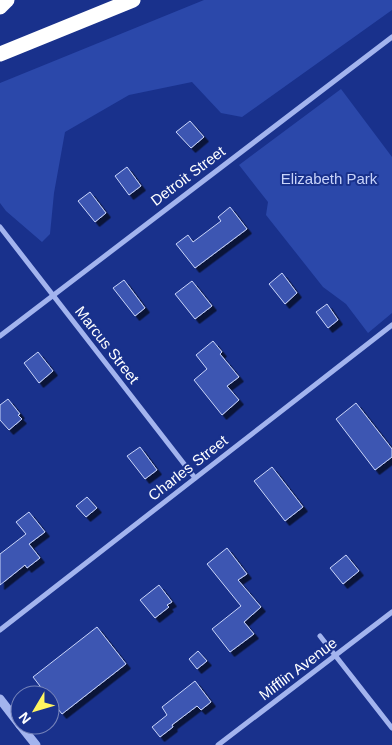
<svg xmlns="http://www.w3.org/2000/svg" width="392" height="745" viewBox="0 0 392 745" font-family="Arial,sans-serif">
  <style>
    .green { fill: #2b48aa }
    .building { fill: #3d57b2; stroke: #c9d4fa; filter: url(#shadow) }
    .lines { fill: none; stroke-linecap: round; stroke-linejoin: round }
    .minor { stroke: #a3b4ee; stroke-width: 5 }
    .tertiary { stroke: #a3b4ee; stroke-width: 9 }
    .motorway { stroke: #fff; stroke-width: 15 }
    .labels { text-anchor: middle; stroke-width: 4; stroke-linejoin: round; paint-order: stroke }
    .street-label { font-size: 15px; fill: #fff; stroke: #19318c }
    .park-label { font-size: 15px; fill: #c9d4fa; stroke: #19318c }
  </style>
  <defs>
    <filter id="shadow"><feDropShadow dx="4.5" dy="4.5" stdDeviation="0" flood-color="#0009"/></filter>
  </defs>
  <rect width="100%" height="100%" fill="#19318c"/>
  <g class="green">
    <polygon points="204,0 392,0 392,10 242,117 221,113 192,82 129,95 65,132 54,193 50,234 42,242 6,211 0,203 0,83"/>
    <polygon points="341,89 392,157 392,313 368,333 346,304 323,287 266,215 268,202 239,165"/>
  </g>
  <g class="building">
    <polygon points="190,121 204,137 191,148 176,132"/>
    <polygon points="127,167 141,186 129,195 115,176"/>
    <polygon points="90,192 106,213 95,222 78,201"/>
    <polygon points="230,207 247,229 195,268 176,244 188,235 193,242 221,221 218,217"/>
    <polygon points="282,273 297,293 285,304 269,284"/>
    <polygon points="124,280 145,308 135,316 113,288"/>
    <polygon points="192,281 212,306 195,319 175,294"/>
    <polygon points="327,304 338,320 328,328 316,312"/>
    <polygon points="213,341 222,352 220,354 239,377 227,386 239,400 222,415 194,380 207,369 196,355"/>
    <polygon points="38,352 53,371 39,383 24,363"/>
    <polygon points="8,399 20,414 18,415 22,419 9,430 0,420 0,405"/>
    <polygon points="356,403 392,449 392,457 375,470 336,419"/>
    <polygon points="140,447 157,470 145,479 127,456"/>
    <polygon points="272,467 303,507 285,521 254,481"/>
    <polygon points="87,497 97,508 86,517 76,506"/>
    <polygon points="29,512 45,532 29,544 40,558 27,568 25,565 0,585 0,554 26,534 16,522"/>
    <polygon points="227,548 247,574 238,580 261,607 244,622 254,634 230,652 212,629 241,606 207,564"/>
    <polygon points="346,555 359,571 343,584 330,568"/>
    <polygon points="159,585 172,602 167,605 169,607 155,618 140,600"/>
    <polygon points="97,627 126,664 62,714 50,699 50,695 47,695 33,677"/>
    <polygon points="198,651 207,661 197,669 189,659"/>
    <polygon points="195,681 211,702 201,710 197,706 172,725 173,727 160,737 152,727 167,715 162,707"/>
  </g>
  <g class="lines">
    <g class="minor">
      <polyline points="0,227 195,478"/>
      <polyline points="0,336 392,37"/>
      <polyline points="0,630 392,325"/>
      <polyline points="320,636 392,728"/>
      <polyline points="218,745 392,612"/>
    </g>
    <g class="tertiary">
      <polyline points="0,699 20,725"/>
      <polyline points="20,725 36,745"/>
    </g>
    <g class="motorway">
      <polyline points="0,7 7,0"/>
      <polyline points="0,54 133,0"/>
    </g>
  </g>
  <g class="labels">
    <g class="street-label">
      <text transform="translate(188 176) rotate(-37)" y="5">Detroit Street</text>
      <text transform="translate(107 345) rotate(52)" y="5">Marcus Street</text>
      <text transform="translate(188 468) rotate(-38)" y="5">Charles Street</text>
      <text transform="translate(298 669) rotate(-37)" y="5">Mifflin Avenue</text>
    </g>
    <g class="park-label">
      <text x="329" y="184">Elizabeth Park</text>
    </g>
  </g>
  <g transform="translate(35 710) rotate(232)"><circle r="24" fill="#19318c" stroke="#7583ba"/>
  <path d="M0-4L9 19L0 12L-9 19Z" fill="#fff560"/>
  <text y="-8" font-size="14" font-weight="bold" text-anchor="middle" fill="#ffffff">N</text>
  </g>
</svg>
